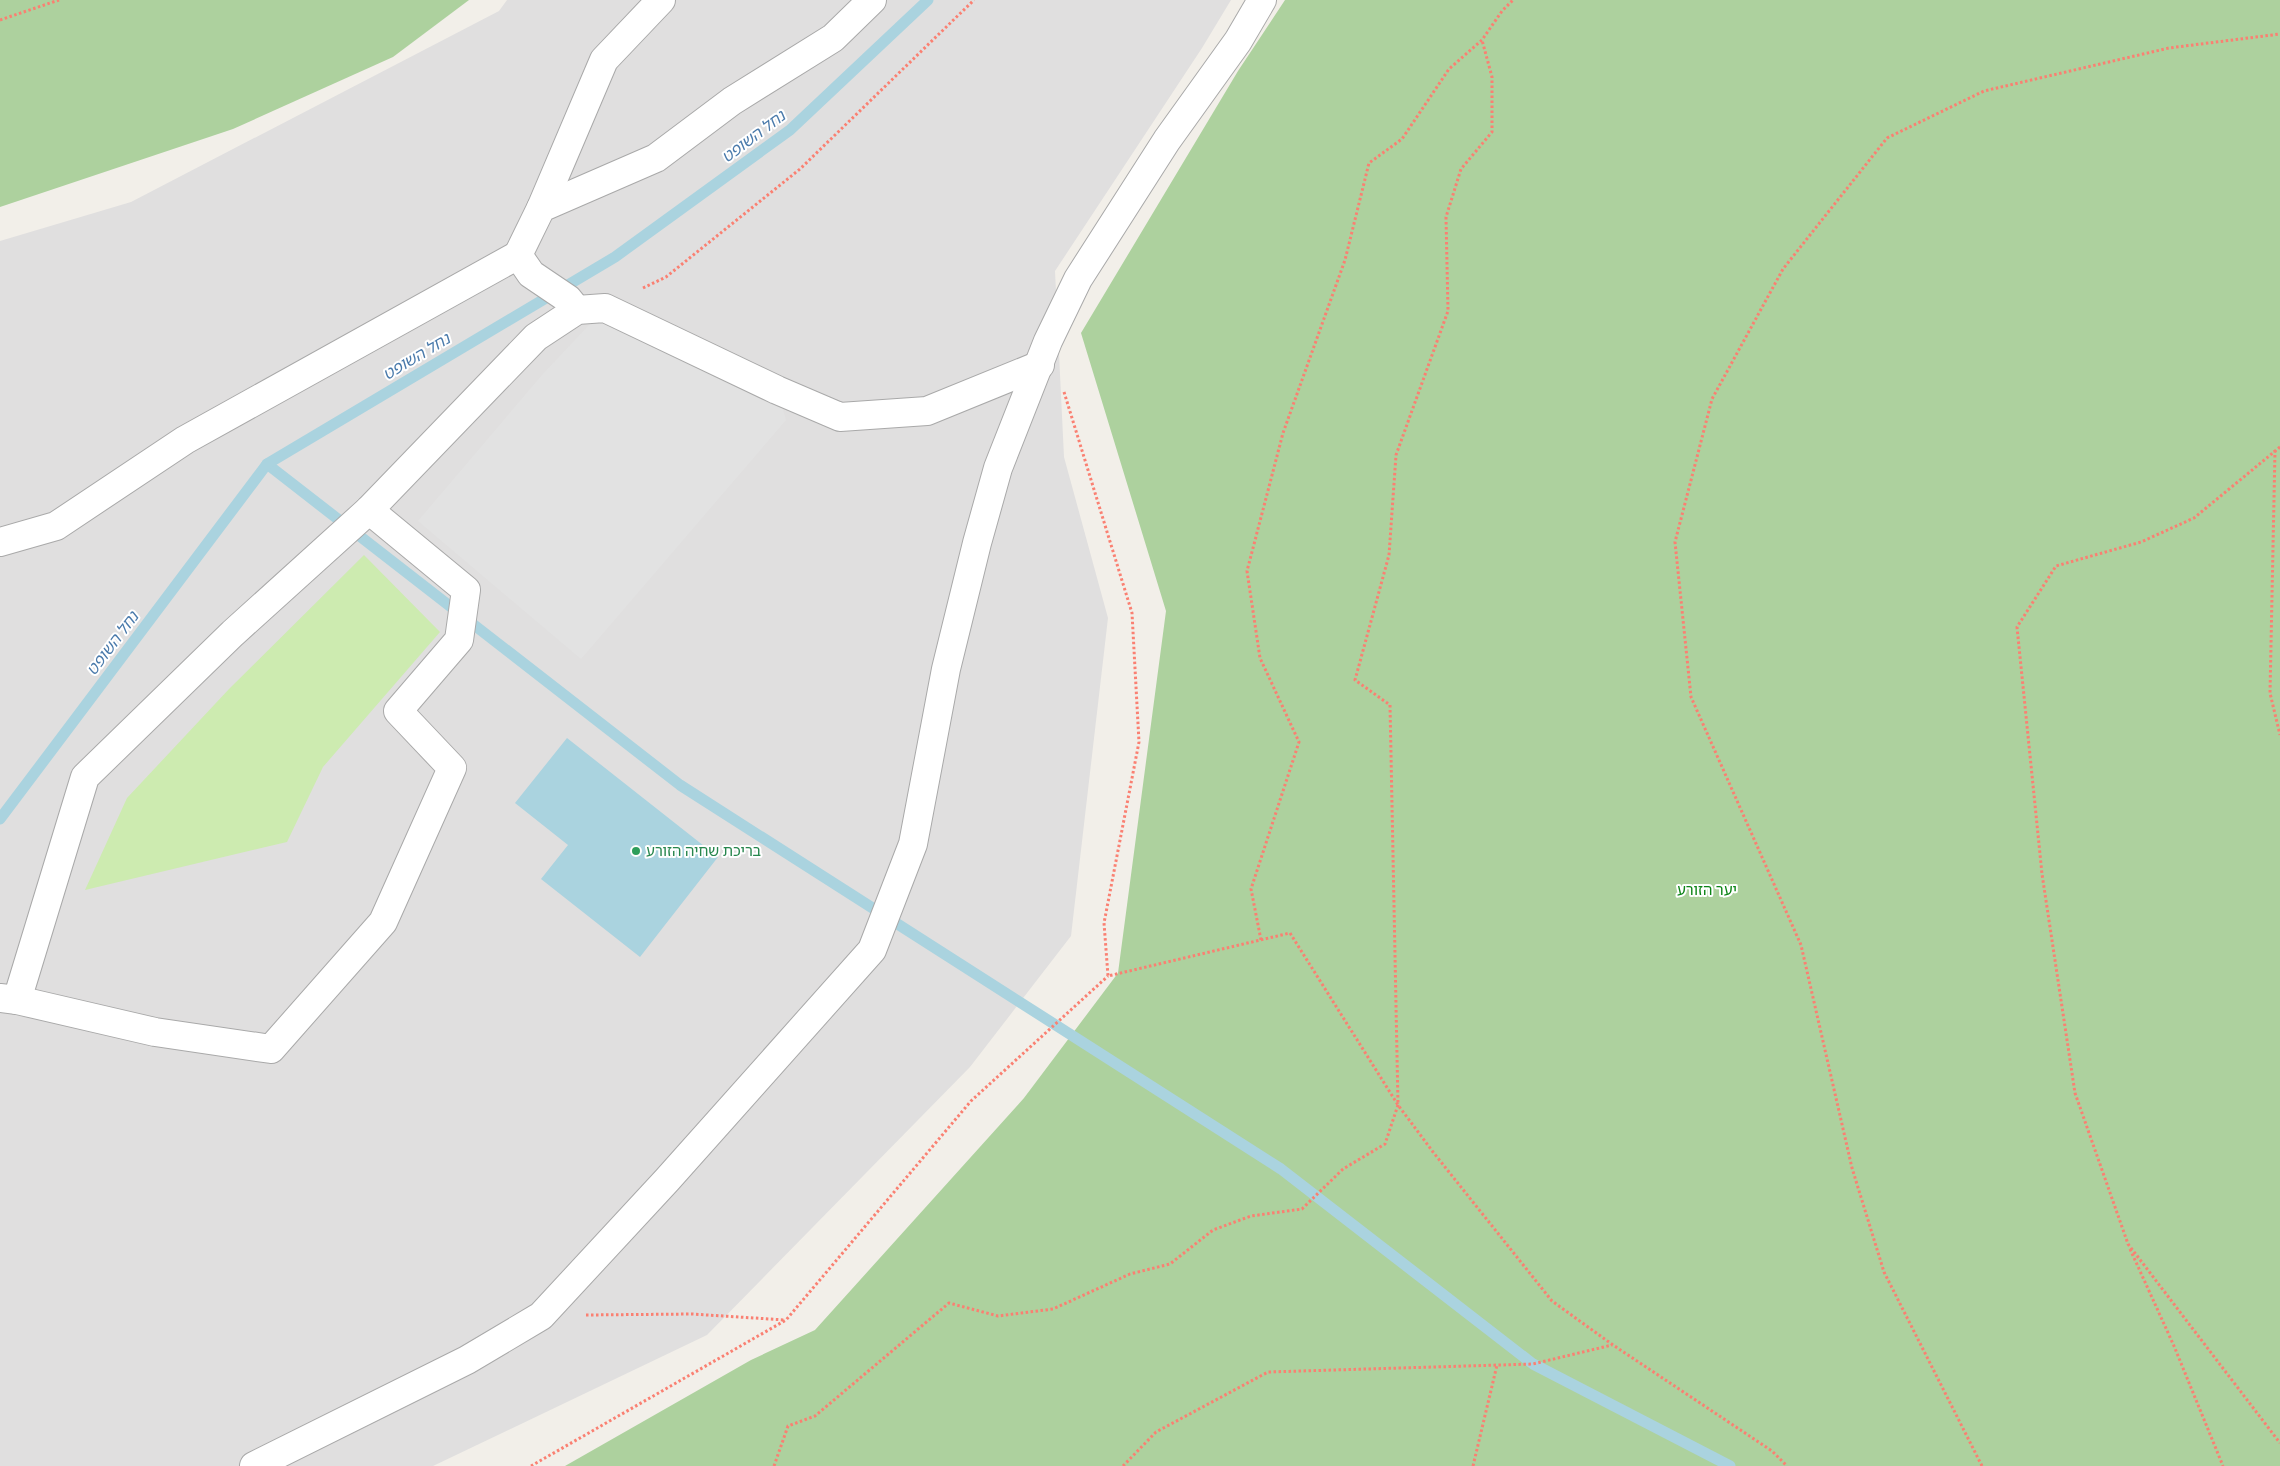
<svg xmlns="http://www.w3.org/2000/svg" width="2280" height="1466" viewBox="0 0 2280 1466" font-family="Ubuntu,'Noto Sans Hebrew',sans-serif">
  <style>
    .residential { fill: #e0dfdf }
    .grass { fill: #cdebb0 }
    .forest { fill: #add19e }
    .parking { fill: #e2e2e2 }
    .water { fill: #aad3df }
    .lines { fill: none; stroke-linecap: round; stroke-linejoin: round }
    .stream { stroke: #aad3df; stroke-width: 11 }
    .minor-casing { stroke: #a9a9a9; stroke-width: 30 }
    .path { stroke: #fa8072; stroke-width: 3; stroke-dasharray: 2.5 2.5; stroke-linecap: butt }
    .minor { stroke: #fff; stroke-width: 28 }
    .leisure-dot { fill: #2e9e5b; stroke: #fff; stroke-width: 2 }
    .labels { text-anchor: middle; stroke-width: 4; stroke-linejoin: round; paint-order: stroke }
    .leisure-label { font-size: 15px; fill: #27864d; stroke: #fff; text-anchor: start }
    .park-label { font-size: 15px; fill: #0c8416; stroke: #fff }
    .water-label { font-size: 16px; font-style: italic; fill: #4a7aab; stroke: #fff }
  </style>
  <rect width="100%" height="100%" fill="#f2efe9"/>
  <polygon class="residential" points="507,0 1231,0 1202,48 1055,271 1064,457 1108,618 1071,936 970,1067 707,1335 433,1466 0,1466 0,241 131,202 499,11"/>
  <polygon class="grass" points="364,555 440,632 323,767 287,842 85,890 127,798 229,689"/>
  <g class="forest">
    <polygon points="0,0 469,0 393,57 233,129 0,207"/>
    <polygon points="1285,0 2280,0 2280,1466 565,1466 751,1360 815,1330 1024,1098 1118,973 1166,611 1081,333 1238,71"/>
  </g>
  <polygon class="parking" points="605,308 777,390 786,420 581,659 418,521 542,375"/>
  <polygon class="water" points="567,738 718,857 640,957 541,879 568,845 515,803"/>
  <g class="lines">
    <g class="stream">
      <polyline points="267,464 680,785 1281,1169 1533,1364 1730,1466"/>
      <polyline points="0,819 267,464 615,257 790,130 928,0"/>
    </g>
    <defs>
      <g id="minor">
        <polyline points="541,208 604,60 661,0"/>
        <polyline points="577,310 568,299 531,274 518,255 541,208 656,158 732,101 833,38 872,0"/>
        <polyline points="0,542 56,526 185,440 518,255"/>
        <polyline points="0,998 17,1000 155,1032 271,1049 383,922 452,768 398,711 459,640 466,590 369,510"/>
        <polyline points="17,1000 85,777 233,633 369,510 536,337 577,310 605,308 777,390 840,417 927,411 1040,365"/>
        <polyline points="254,1466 467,1360 541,1316 667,1180 872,950 913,844 946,669 977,543 998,468 1048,341 1078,279 1167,140 1238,41 1262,0"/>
      </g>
    </defs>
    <use href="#minor" class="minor-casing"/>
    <g class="path">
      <polyline points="0,20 59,0"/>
      <polyline points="643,288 666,277 800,169 974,0"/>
      <polyline points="1064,392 1132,613 1139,742 1104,923 1108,976 1290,933 1398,1105 1433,1152 1552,1301 1613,1345 1772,1451 1787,1466"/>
      <polyline points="2280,447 2194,518 2141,542 2056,566 2017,627 2042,874 2075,1093 2128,1244 2280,1443"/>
      <polyline points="2275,450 2270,693 2280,735"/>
      <polyline points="1261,940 1251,889 1299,742 1260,658 1247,571 1283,433 1345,260 1369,163 1402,139 1449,69 1482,40 1502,11 1513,0"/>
      <polyline points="2130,1249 2174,1346 2223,1466"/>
      <polyline points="586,1315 692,1314 785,1320"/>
      <polyline points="531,1466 786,1320 971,1101 1108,976"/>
      <polyline points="774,1466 788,1426 815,1416 949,1303 998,1316 1053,1309 1130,1274 1170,1264 1213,1230 1251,1216 1302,1209 1343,1169 1385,1144 1398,1105 1390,705 1355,680 1389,555 1396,455 1448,311 1446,217 1461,169 1492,132 1492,77 1482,40"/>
      <polyline points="1123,1466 1156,1432 1268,1372 1533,1364 1612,1345"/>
      <polyline points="1473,1466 1497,1365"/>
      <polyline points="1982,1466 1884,1272 1852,1168 1801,945 1691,697 1675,542 1712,399 1783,269 1887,138 1984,91 2169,48 2280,34"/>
    </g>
    <use href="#minor" class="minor"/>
  </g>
  <circle class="leisure-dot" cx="636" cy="851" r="5"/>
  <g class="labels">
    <g class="leisure-label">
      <text x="646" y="856">בריכת שחיה הזורע</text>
    </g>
    <g class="park-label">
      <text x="1707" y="895">יער הזורע</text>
    </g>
    <g class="water-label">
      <text transform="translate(753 136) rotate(-37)" y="6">נחל השופט</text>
      <text transform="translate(416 356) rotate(-31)" y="6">נחל השופט</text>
      <text transform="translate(112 643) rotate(-53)" y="6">נחל השופט</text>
    </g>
  </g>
</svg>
